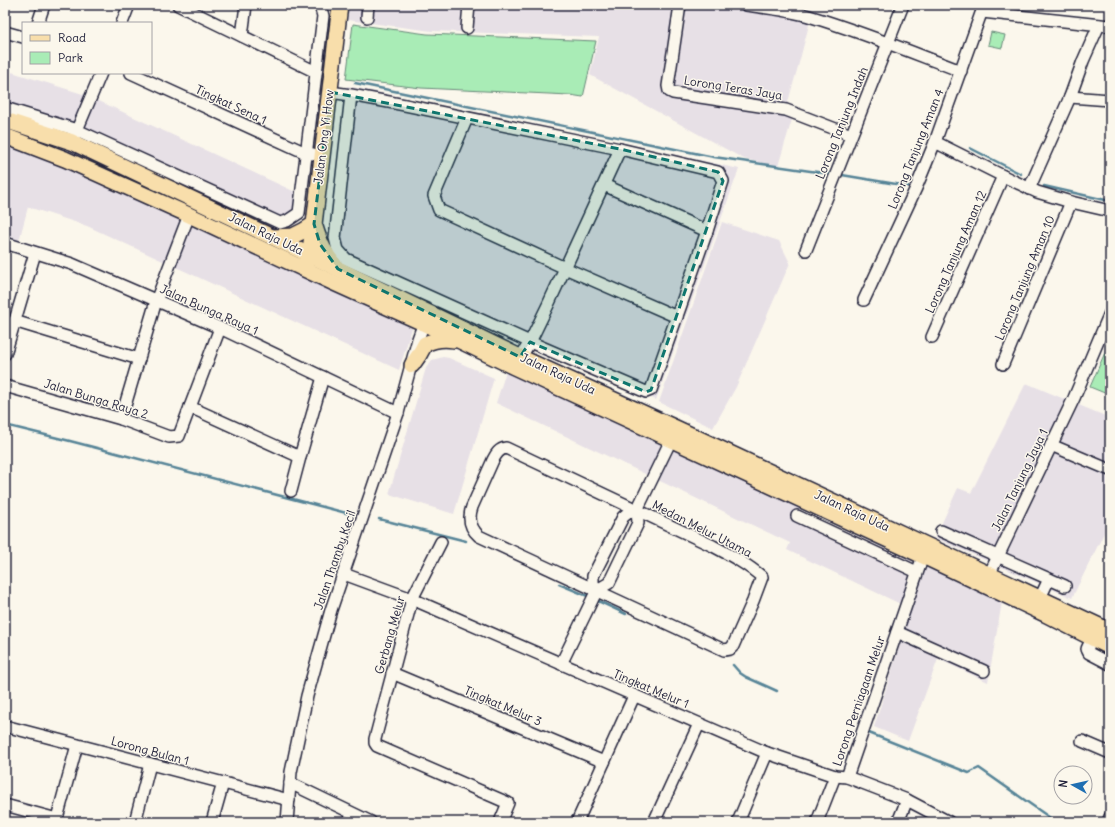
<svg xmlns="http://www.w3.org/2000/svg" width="1115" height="827" viewBox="0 0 1115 827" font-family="Delius,sans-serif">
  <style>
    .built { fill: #e7e0e6 }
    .green { fill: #a9ecb6; stroke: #668778 }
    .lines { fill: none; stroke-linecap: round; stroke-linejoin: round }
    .stream { stroke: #568497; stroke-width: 2.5 }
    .minor-casing { stroke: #22223b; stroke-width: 14 }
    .major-casing { stroke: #22223b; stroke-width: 18 }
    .minor { stroke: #fbf7ec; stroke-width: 11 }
    .major { stroke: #f8deab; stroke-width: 15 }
    .marked { fill: #0f766e; fill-opacity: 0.2; stroke: #0f766e; stroke-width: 3; stroke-dasharray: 8 5; stroke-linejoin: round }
    .labels { text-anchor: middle; stroke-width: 3; stroke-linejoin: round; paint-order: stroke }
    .street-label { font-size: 12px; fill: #22223b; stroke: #fbf7ec }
  </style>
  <rect width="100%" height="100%" fill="#fbf7ec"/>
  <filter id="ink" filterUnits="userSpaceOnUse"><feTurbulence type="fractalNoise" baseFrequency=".025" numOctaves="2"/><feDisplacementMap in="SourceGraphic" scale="8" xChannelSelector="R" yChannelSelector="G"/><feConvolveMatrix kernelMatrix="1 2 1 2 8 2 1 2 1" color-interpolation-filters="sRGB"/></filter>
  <g filter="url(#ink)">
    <g class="built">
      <polygon points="349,5 778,5 811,17 799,63 786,109 794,113 778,166 744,159 590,75 599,37 432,31 347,20"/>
      <polygon points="5,70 86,95 304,196 302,215 288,229 81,135 5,112"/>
      <polygon points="347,86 623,143 739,169 656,400 340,260 332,237"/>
      <polygon points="5,138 181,218 412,328 399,370 87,226 28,207 19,241 5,236"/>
      <polygon points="722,222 779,241 790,263 736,387 713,428 659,402"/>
      <polygon points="443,357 449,358 494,378 454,514 389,494 426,368 432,360"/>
      <polygon points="507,368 788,499 802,511 1002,602 988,682 938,659 908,741 874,727 911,609 787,550 790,543 496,403"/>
      <polygon points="1026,383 1110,418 1110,521 1072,598 935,538 958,488 971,493"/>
    </g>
    <g class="green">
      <polygon points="353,24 427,34 596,41 583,97 570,95 421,88 346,79"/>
      <polygon points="991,32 1005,35 1002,48 988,45"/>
      <polygon points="1110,341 1110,391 1107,394 1090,387"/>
    </g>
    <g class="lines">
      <g class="stream">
        <polyline points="355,83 714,157 831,174"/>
        <polyline points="970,148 1021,174"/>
        <polyline points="842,175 908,186"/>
        <polyline points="1044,186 1110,201"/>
        <polyline points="5,425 70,441 354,515"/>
        <polyline points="379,519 466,541"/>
        <polyline points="559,584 590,597"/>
        <polyline points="596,600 626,614"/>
        <polyline points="733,665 740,673 746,677 777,691"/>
        <polyline points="869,733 969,773 979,768 1056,822"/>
      </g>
      <defs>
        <g id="minor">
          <polyline points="178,5 316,72"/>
          <polyline points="680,5 668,86 669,91 673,93 786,110 851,135"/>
          <path d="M746,5C768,8 790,10 812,17C862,32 911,52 961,71"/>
          <polyline points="982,12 1110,26"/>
          <polyline points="367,17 368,5"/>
          <polyline points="38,23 44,5"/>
          <polyline points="122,23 129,5"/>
          <polyline points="467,28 469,5"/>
          <polyline points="5,32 23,37"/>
          <polyline points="242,36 246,5"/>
          <polyline points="131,73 306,153 313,154"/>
          <polyline points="330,92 351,95 405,105 620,149 718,172 723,181 707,231 651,390 646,392 530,342 346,259 338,250 335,238 351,95"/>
          <polyline points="1070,97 1110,100"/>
          <polyline points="5,108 77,130 280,223 287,221 299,213 323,16 320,5"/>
          <polyline points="467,118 434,196 439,210 565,268 677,317"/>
          <polyline points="74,137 101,73"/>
          <polyline points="935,142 1003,176 1037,192 1071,202 1110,211"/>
          <polyline points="604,185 707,231"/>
          <polyline points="1029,189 1070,97 1083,61 1099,25"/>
          <polyline points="5,243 72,264 220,328 398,413"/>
          <polyline points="806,250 903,5"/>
          <polyline points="864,300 916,188 935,142 984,5"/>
          <polyline points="14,321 139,359"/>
          <polyline points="932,337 1003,176"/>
          <polyline points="5,354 35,253"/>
          <polyline points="517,363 530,342 548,305 620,149"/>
          <polyline points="1003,364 1071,202"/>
          <polyline points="5,386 121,419 169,437 179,436 220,328"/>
          <polyline points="190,407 300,457"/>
          <polyline points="121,419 156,301 189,215"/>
          <polyline points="1051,445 1110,470"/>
          <path d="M506,448L713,546C730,555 747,564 762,577L753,601L733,646L730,649L724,650L479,536C470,528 468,518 472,507L493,460C496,454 499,449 506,448Z"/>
          <polyline points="291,491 300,457 323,377"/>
          <polyline points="797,516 917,572"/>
          <polyline points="941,531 1065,586"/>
          <polyline points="441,542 412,599 375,739 375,743 377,746 508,803 500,822"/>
          <polyline points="344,574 412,599 767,753 835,776 847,777 907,800 949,822"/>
          <polyline points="989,575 1074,398 1110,313"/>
          <polyline points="597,590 593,583 593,576 623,517 629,512 637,510"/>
          <polyline points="1040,598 1049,579"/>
          <polyline points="897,632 984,671"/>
          <polyline points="1092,638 1087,649 1089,653 1110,664"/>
          <polyline points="561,664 597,590 609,583 638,523 637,510 671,440"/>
          <polyline points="392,673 604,762"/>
          <polyline points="5,726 289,800"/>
          <polyline points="1082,741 1110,753"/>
          <polyline points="847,777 923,556"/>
          <polyline points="290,783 371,822"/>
          <polyline points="5,805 57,819"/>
          <polyline points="56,822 77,745"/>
          <polyline points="135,822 150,764"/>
          <polyline points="212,822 223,783"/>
          <polyline points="287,822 291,772 307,696 331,610 398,413 418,339 426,317"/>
          <polyline points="577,822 634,696"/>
          <polyline points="654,822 699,724"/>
          <polyline points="738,822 767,753"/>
          <polyline points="817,822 835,776"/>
          <polyline points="898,822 907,800"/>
          <polyline points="1108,822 1110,817"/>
        </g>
        <g id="major">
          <polyline points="5,120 72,142 272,237 520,357 678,429 1110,631"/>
          <polyline points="5,136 65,159 189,215 332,282 423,323 514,367 923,556 1045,614 1110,647"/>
          <path d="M315,227C320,243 325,254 336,267"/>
          <polyline points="274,237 293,236 303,231 314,224"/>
          <polyline points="305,264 309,255 314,224 340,5"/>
          <path d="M412,365L419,355L425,344C435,339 443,338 454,340"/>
        </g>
      </defs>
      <use href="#minor" class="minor-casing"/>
      <use href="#major" class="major-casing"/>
      <use href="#minor" class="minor"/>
      <use href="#major" class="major"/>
    </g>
  </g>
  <path class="marked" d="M330,92L620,149L718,172L723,181L651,390L646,392L530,342L520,357L338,269L320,244L314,224Z"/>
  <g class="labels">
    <g class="street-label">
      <text transform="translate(733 88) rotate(9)" y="4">Lorong Teras Jaya</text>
      <text transform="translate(231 105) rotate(25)" y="4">Tingkat Sena 1</text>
      <text transform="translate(842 123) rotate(-68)" y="4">Lorong Tanjung Indah</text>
      <text transform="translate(324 137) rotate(-83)" y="4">Jalan Ong Yi How</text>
      <text transform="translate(916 149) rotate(-68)" y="4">Lorong Tanjung Aman 4</text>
      <text transform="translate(266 234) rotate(26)" y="4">Jalan Raja Uda</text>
      <text transform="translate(956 252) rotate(-66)" y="4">Lorong Tanjung Aman 12</text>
      <text transform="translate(1025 278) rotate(-67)" y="4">Lorong Tanjung Aman 10</text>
      <text transform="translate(209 310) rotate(24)" y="4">Jalan Bunga Raya 1</text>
      <text transform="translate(558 374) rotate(25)" y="4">Jalan Raja Uda</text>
      <text transform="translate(96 399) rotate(17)" y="4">Jalan Bunga Raya 2</text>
      <text transform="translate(1020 480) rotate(-64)" y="4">Jalan Tanjung Jaya 1</text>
      <text transform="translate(852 511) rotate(25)" y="4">Jalan Raja Uda</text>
      <text transform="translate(702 529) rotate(27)" y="4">Medan Melur Utama</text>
      <text transform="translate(335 560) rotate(-71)" y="4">Jalan Thamby Kecil</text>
      <text transform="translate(390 635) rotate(-74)" y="4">Gerbang Melur</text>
      <text transform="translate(651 689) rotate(23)" y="4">Tingkat Melur 1</text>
      <text transform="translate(859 701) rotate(-71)" y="4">Lorong Perniagaan Melur</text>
      <text transform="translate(503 706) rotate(23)" y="4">Tingkat Melur 3</text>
      <text transform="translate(150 751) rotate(15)" y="4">Lorong Bulan 1</text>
    </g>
  </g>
  <rect width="1115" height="827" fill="none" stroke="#fbf7ec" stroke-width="20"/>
  <rect x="10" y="10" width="1095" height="807" fill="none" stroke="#22223b" stroke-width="1.5" filter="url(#ink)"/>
  <rect x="22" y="22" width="130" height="52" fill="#fbf7ec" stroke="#a4a2a5"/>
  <rect x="30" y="35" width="20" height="6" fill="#f8deab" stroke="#a4a2a5"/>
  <text x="58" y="42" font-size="12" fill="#22223b">Road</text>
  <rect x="30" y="52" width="20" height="12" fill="#a9ecb6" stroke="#a4a2a5"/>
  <text x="58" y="62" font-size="12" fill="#22223b">Park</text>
  <g transform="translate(1073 785) rotate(278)"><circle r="19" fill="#fbf7ec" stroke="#a4a2a5"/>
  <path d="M0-3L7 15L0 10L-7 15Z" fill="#1f6fb2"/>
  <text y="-6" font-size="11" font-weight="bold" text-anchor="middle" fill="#22223b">N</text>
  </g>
</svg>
